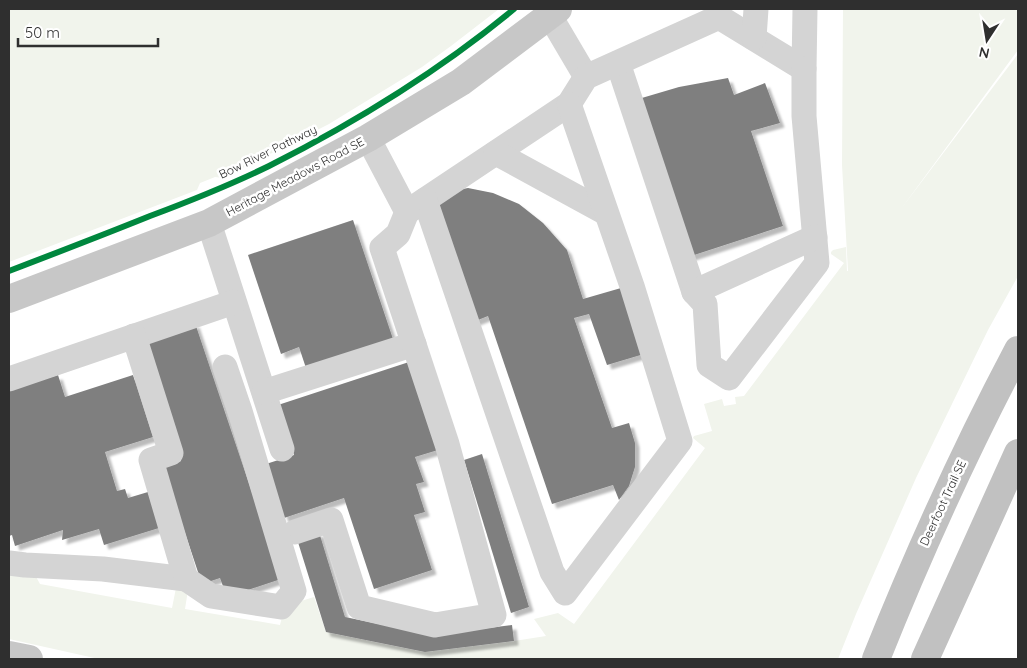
<svg xmlns="http://www.w3.org/2000/svg" width="1027" height="668" viewBox="0 0 1027 668" font-family="Quicksand,sans-serif">
  <style>
    .green { fill: #f1f4ec }
    .building { fill: #7f7f7f; filter: url(#shadow) }
    .lines { fill: none; stroke-linecap: round; stroke-linejoin: round }
    .minor { stroke: #d4d4d4; stroke-width: 25 }
    .major { stroke: #c7c7c7; stroke-width: 28 }
    .highway { stroke: #c1c1c1; stroke-width: 28 }
    .cycleway-casing { stroke: #fff; stroke-width: 9 }
    .cycleway { stroke: #00873e; stroke-width: 6 }
    .labels { text-anchor: middle; stroke-width: 5; stroke-linejoin: round; paint-order: stroke }
    .street-label { font-size: 12px; fill: #2f2f2f; stroke: #fff }
  </style>
  <defs>
    <filter id="shadow"><feDropShadow dx="4.5" dy="4.5" stdDeviation="1" flood-color="#0004"/></filter>
  </defs>
  <rect width="100%" height="100%" fill="#fff"/>
  <g class="green">
    <polygon points="9,9 499,9 451,46 422,67 329,124 223,178 215,177 200,183 197,190 9,262"/>
    <polygon points="843,9 1018,9 1018,50 901,209 1018,54 1018,276 988,330 916,478 856,614 838,659 99,659 9,639 9,569 34,573 40,584 172,608 176,588 188,590 185,609 280,625 284,609 285,606 314,597 326,632 425,652 514,641 546,636 534,619 558,613 574,624 705,448 693,438 694,436 712,431 704,404 722,399 724,406 736,404 735,397 744,396 844,263 831,254 831,252 833,250 846,247 847,271 848,271 842,165"/>
  </g>
  <g class="building">
    <polygon points="728,78 734,95 765,83 780,123 751,131 783,226 688,257 635,100 679,87"/>
    <polygon points="468,188 493,193 519,204 543,223 567,250 583,299 621,288 644,354 607,365 589,314 574,318 612,428 629,423 635,443 635,467 629,486 619,500 613,485 552,504 488,316 473,322 437,201 452,191"/>
    <polygon points="353,220 393,339 306,368 299,347 281,354 248,255"/>
    <polygon points="195,323 281,579 227,597 220,578 202,584 163,467 181,461 141,341"/>
    <polygon points="409,362 438,450 415,457 424,482 416,484 425,512 414,515 432,570 374,589 344,498 284,518 266,464 294,455 278,405"/>
    <polygon points="58,375 65,397 133,375 153,437 105,452 117,491 125,489 128,498 148,492 159,528 104,545 99,529 62,540 63,530 15,546 12,535 9,536 9,390"/>
    <polygon points="482,454 529,607 511,613 464,460"/>
    <polygon points="319,532 345,617 432,635 512,625 514,641 425,652 326,632 297,539"/>
  </g>
  <g class="lines">
    <g class="minor">
      <polyline points="550,16 586,77"/>
      <polyline points="719,17 804,69 805,9"/>
      <polyline points="754,38 756,9"/>
      <polyline points="618,63 694,292 705,304 709,365 729,378 817,263 804,116 804,69"/>
      <polyline points="368,138 407,212 569,104 586,77 719,17 718,9"/>
      <polyline points="496,153 606,213"/>
      <polyline points="425,200 552,572 565,593 680,441 632,286 569,104"/>
      <polyline points="209,223 282,449"/>
      <polyline points="694,292 815,237"/>
      <polyline points="9,379 234,302"/>
      <polyline points="264,392 414,344"/>
      <polyline points="295,532 331,520 359,607 435,625 494,615 447,444 382,248 398,234 407,212"/>
      <polyline points="9,563 25,565 103,569 186,579 151,460 171,453 134,336"/>
      <polyline points="186,579 211,596 281,607 294,591 240,411 225,367"/>
    </g>
    <g class="major">
      <polyline points="9,299 209,223 368,138 461,82 558,9"/>
      <polyline points="9,655 29,659"/>
    </g>
    <g class="highway">
      <path d="M876,659C918,554 965,450 1018,350"/>
      <polyline points="925,659 1018,453"/>
    </g>
    <defs>
      <path id="cycleway" d="M9,271C56,253 103,235 150,216C190,201 230,185 269,166C356,122 439,71 514,9"/>
    </defs>
    <use href="#cycleway" class="cycleway-casing"/>
    <use href="#cycleway" class="cycleway"/>
  </g>
  <g class="labels">
    <g class="street-label">
      <text transform="translate(268 152) rotate(-26)" y="4">Bow River Pathway</text>
      <text transform="translate(295 177) rotate(-28)" y="4">Heritage Meadows Road SE</text>
      <text transform="translate(943 503) rotate(-65)" y="4">Deerfoot Trail SE</text>
    </g>
  </g>
  <rect width="1027" height="668" fill="none" stroke="#2f2f2f" stroke-width="20"/>
  <g transform="translate(987 40) rotate(192)" stroke="#ffffff" stroke-width="4" paint-order="stroke">
  <path d="M0-4L9 19L0 12L-9 19Z" fill="#2f2f2f"/>
  <text y="-8" font-size="14" font-weight="bold" text-anchor="middle" fill="#2f2f2f">N</text>
  </g>
  <path d="M18 38v8h140v-8" fill="none" stroke="#2f2f2f" stroke-width="2.5"/>
  <text x="25" y="38" font-size="15" fill="#2f2f2f" stroke="#ffffff" stroke-width="4" paint-order="stroke">50 m</text>
</svg>
